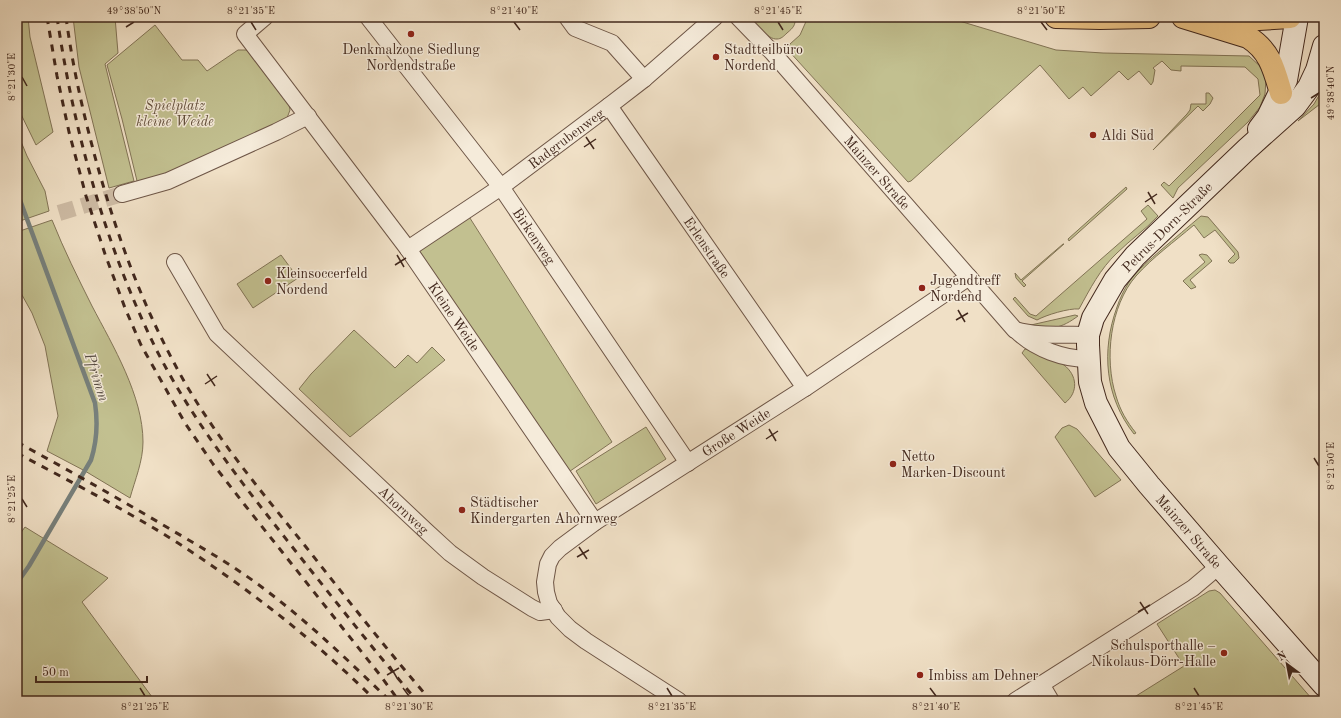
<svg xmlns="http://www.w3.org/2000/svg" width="1341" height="718" viewBox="0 0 1341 718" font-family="'Old Standard TT',serif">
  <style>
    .green { fill: #c2c090; stroke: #827456 }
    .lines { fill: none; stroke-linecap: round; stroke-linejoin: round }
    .stream { stroke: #77807c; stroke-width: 4.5 }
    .street-tunnel { stroke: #cdbba4; stroke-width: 16; stroke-dasharray: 16 8; stroke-linecap: butt }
    .street-casing { stroke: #6e5647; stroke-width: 18 }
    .secondary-casing { stroke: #42281d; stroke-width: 24 }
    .primary-casing { stroke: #42281d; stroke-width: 24 }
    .street { stroke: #f5ebda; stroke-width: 16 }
    .secondary { stroke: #f5ebda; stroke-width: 22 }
    .primary { stroke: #e8c083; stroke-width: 22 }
    .rail { stroke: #42281d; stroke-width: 3; stroke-dasharray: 7 7; stroke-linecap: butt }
    .ticks { fill: none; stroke: #42281d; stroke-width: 1.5 }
    .poi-dot { fill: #8f2418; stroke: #f5ebda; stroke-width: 1.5 }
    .labels { text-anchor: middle; stroke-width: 3; stroke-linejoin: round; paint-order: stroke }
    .poi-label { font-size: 14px; fill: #42281d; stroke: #f5ebda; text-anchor: start }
    .park-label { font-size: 14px; font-style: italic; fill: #624e3a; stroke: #f5ebda }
    .street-label { font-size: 14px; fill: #42281d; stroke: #f5ebda }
    .water-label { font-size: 15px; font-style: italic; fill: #584d44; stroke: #f5ebda }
    .neatline { fill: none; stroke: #42281d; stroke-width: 1.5 }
    .ticks-label { font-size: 10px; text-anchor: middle; fill: #42281d }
  </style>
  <rect width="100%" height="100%" fill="#f0e0c6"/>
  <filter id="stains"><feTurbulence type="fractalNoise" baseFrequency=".005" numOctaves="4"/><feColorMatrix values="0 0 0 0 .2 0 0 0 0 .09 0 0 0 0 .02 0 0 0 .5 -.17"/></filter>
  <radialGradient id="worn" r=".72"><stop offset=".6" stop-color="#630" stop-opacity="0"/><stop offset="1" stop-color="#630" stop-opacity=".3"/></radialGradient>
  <g class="green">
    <polygon points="17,17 28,17 30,37 53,132 36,145 17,106"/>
    <polygon points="73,17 115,17 118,53 105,64 134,181 109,188 79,67"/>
    <path d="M750,17H795C796,25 793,28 787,33C784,36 781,39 777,39C768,40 755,23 750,17Z"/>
    <polygon points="808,17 946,17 1056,50 1103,53 1249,56 1262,68 1266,78 1265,94 1260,107 1248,122 1178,188 1173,198 1161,185 1164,182 1169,186 1260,95 1258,79 1245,67 1181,66 1181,71 1171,70 1162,61 1153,68 1155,70 1153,82 1151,85 1139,71 1128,80 1119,71 1091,96 1083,87 1069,99 1040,65 911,181 908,182 787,49 790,44 800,35"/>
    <polygon points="155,25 182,60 198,60 207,71 238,50 246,50 249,52 289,105 290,110 287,118 162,178 138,185 122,119 107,65"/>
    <polygon points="1324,87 1324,101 1298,121 1314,104"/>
    <polygon points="1206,93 1209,93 1213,98 1210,104 1203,111 1198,106 1153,150 1187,114 1190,110 1191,104 1206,104"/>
    <polygon points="17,132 27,156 45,191 49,211 17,222"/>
    <polygon points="1126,187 1127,189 1069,241 1068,239"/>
    <path d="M1148,205L1158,216C1145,230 1130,240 1117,253C1100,269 1090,289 1079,309C1069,308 1046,315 1037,320L1028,316L1013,299L1015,297L1030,314L1036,316L1147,219L1141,211Z"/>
    <polygon points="468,215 612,442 563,476 412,250"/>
    <path d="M1201,216L1208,217L1238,252L1239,258L1234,263H1230L1228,261L1235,254L1215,230L1204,238L1194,225C1174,242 1153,257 1136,276C1110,306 1104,359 1116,396C1120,410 1127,422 1136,433L1134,434C1105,397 1101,351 1117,307C1120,298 1124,290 1129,282C1138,269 1150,260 1161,250C1175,238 1188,227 1201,216Z"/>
    <path d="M52,220C64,250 78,278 92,306C113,346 143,396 143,442C143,461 135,480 130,498L85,471L47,451L58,416L45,346L32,313L17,286V232Z"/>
    <polygon points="1063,244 1064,244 1022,281 1026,285 1024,287 1016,278 1015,273 1021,280"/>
    <polygon points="1202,254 1207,255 1212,261 1190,280 1196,287 1191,289 1183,281 1205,262 1199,255"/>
    <polygon points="281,255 298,278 253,308 237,284"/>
    <path d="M1075,315L1078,316C1062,328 1050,331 1031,325Z"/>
    <polygon points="354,330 395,368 408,355 417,363 432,347 445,360 350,437 299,389 311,374"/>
    <path d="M1025,349C1038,352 1053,357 1064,365C1077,375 1079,392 1065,403L1022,353Z"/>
    <polygon points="1069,425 1077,429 1121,480 1095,497 1055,437 1062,428"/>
    <polygon points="646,427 666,459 596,504 576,471"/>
    <polygon points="25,527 108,578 82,602 155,701 17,701 17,538"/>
    <polygon points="1215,590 1220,593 1312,699 1309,701 1128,701 1184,666 1157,624 1209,591"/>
  </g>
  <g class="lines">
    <path class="stream" d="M17,192L95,403C98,423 97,441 91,460L29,566L17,583"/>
    <polyline class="street-tunnel" points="59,213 122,194"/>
    <defs>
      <g id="street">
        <path id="s1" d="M265,17L245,34L408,249L595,522"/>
        <path id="s2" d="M368,17L501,187L688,463"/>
        <polyline points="567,17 575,28 612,43 644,79"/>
        <path id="s3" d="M738,17L773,53L1015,330C1039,337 1064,334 1088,335"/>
        <path id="s4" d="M609,106L805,388"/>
        <polyline points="122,194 168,181 276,132 308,116"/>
        <path id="s5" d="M408,249L501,187L609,106L644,79L715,17"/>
        <path id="s6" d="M175,262L217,334L425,530L450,553L483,577L532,608L540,612L554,610"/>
        <path d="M1019,333C1037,349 1063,359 1088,359"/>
        <polyline points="1041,684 1051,701"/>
        <path id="s7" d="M679,701L586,641L570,629L558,617L549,603L546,592L545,582L548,564L552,556L560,548L595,522L805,388L969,277"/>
        <polyline points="1015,701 1193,588 1219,566"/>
      </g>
      <g id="secondary">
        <path id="s8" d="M1324,46L1317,70L1309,87L1295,106L1247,149L1135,256L1115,280L1093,318L1088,335V345L1090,382L1096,403L1119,448L1149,485L1219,566L1324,685"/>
        <polyline points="1259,129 1268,117 1286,80 1297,17"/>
      </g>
      <g id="primary">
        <polyline points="1056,17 1100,18 1149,17"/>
        <path d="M1183,17L1248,37C1270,51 1274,69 1281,93"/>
        <polyline points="1215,18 1242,20 1290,17"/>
      </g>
    </defs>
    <use href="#street" class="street-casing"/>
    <use href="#secondary" class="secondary-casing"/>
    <use href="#primary" class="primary-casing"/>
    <use href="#street" class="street"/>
    <use href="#secondary" class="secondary"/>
    <use href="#primary" class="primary"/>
    <g class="rail">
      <polyline points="47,17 57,76 69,132 86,196 105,254 125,308 141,345 185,423 213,464 244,504 380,675 399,701"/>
      <path d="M57,17C74,132 105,245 156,349C192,420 241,482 290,544C332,597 374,650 417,701"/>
      <path d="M66,17C72,63 82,108 94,153C116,235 145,314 188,388C222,445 265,496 306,547C347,599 388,651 431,701"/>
      <path d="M17,442C70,471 123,501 175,532C204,549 232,565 259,585C306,620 348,660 390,701"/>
      <path d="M17,453C71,482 126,510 178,543C249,589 316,641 376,701"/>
    </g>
  </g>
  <path class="ticks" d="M251,22L256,30M514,22L520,30M778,22L783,30M1041,22L1047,30M126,27L134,22M22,77L27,86M1311,98L1319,93M586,137L594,149M584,147L596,139M1148,192L1155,204M1145,202L1157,194M397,255L404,267M395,265L406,258M958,310L965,322M956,320L968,313M207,374L215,386M205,384L217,376M769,429L776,441M766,439L778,431M1314,458L1319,466M22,499L27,507M579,547L587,559M577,557L589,550M1140,602L1148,614M1138,612L1150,605M390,666L397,678M387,675L399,668M140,688L145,696M403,688L409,696M667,688L672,696M930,688L936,696M1194,688L1199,696"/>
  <g class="poi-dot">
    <circle cx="411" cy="34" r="4"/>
    <circle cx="716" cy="57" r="4"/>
    <circle cx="1093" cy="135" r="4"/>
    <circle cx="268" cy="281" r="4"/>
    <circle cx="922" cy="288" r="4"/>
    <circle cx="893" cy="464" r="4"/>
    <circle cx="462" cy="510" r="4"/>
    <circle cx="1224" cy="653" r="4"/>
    <circle cx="920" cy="675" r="4"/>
  </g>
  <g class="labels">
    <g class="poi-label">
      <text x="411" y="54" text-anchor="middle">Denkmalzone Siedlung<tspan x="411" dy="16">Nordendstraße</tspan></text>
      <text x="724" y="54">Stadtteilbüro<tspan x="724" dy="16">Nordend</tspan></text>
      <text x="1101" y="140">Aldi Süd</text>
      <text x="276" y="278">Kleinsoccerfeld<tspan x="276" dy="16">Nordend</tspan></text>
      <text x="930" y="285">Jugendtreff<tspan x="930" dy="16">Nordend</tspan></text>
      <text x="901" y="461">Netto<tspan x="901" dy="16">Marken-Discount</tspan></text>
      <text x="470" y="507">Städtischer<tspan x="470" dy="16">Kindergarten Ahornweg</tspan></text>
      <text x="1216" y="650" text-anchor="end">Schulsporthalle –<tspan x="1216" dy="16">Nikolaus-Dörr-Halle</tspan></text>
      <text x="928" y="680">Imbiss am Dehner</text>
    </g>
    <g class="park-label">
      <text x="175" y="110">Spielplatz<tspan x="175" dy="16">kleine Weide</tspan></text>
    </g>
    <g class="street-label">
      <text dy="5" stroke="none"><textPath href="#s5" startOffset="193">Radgrubenweg</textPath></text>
      <text dy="5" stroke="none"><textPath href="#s3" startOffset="209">Mainzer Straße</textPath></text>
      <text transform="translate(1167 227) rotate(-45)" y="5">Petrus-Dorn-Straße</text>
      <text dy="5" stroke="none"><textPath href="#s2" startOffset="275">Birkenweg</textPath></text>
      <text dy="5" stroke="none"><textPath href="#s4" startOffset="172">Erlenstraße</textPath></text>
      <text dy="5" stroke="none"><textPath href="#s1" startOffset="378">Kleine Weide</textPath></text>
      <text dy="5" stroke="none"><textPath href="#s7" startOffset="435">Große Weide</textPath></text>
      <text dy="5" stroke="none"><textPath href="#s6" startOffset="340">Ahornweg</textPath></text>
      <text dy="5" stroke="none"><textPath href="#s8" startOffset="608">Mainzer Straße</textPath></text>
    </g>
    <g class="water-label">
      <text transform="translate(97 377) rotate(72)" y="5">Pfrimm</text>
    </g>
  </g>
  <rect width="1341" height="718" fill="none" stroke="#f0e0c6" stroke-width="44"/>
  <g transform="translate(1287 664) rotate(328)" stroke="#f5ebda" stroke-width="3" paint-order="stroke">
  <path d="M0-3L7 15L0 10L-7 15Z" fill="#42281d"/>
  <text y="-6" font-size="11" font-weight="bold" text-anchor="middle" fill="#42281d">N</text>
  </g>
  <path d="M36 676v6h111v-6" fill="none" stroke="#42281d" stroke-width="2"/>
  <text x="42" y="676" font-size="12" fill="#42281d" stroke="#f5ebda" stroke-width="3" paint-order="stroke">50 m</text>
  <rect x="22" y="22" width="1297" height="674" class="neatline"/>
  <g class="ticks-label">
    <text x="134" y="14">49°38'50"N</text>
    <text x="251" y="14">8°21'35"E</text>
    <text x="514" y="14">8°21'40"E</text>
    <text x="778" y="14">8°21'45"E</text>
    <text x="1041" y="14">8°21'50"E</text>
    <text transform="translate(11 77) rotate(-90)" y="4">8°21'30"E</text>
    <text transform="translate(1330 93) rotate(-90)" y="4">49°38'40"N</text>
    <text transform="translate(1330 466) rotate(-90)" y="4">8°21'50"E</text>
    <text transform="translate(11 499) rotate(-90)" y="4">8°21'25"E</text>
    <text x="145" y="710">8°21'25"E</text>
    <text x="409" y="710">8°21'30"E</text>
    <text x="672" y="710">8°21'35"E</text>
    <text x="936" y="710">8°21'40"E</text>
    <text x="1199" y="710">8°21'45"E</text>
  </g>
  <rect width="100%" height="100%" filter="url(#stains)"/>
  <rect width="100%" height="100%" fill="url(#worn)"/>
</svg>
